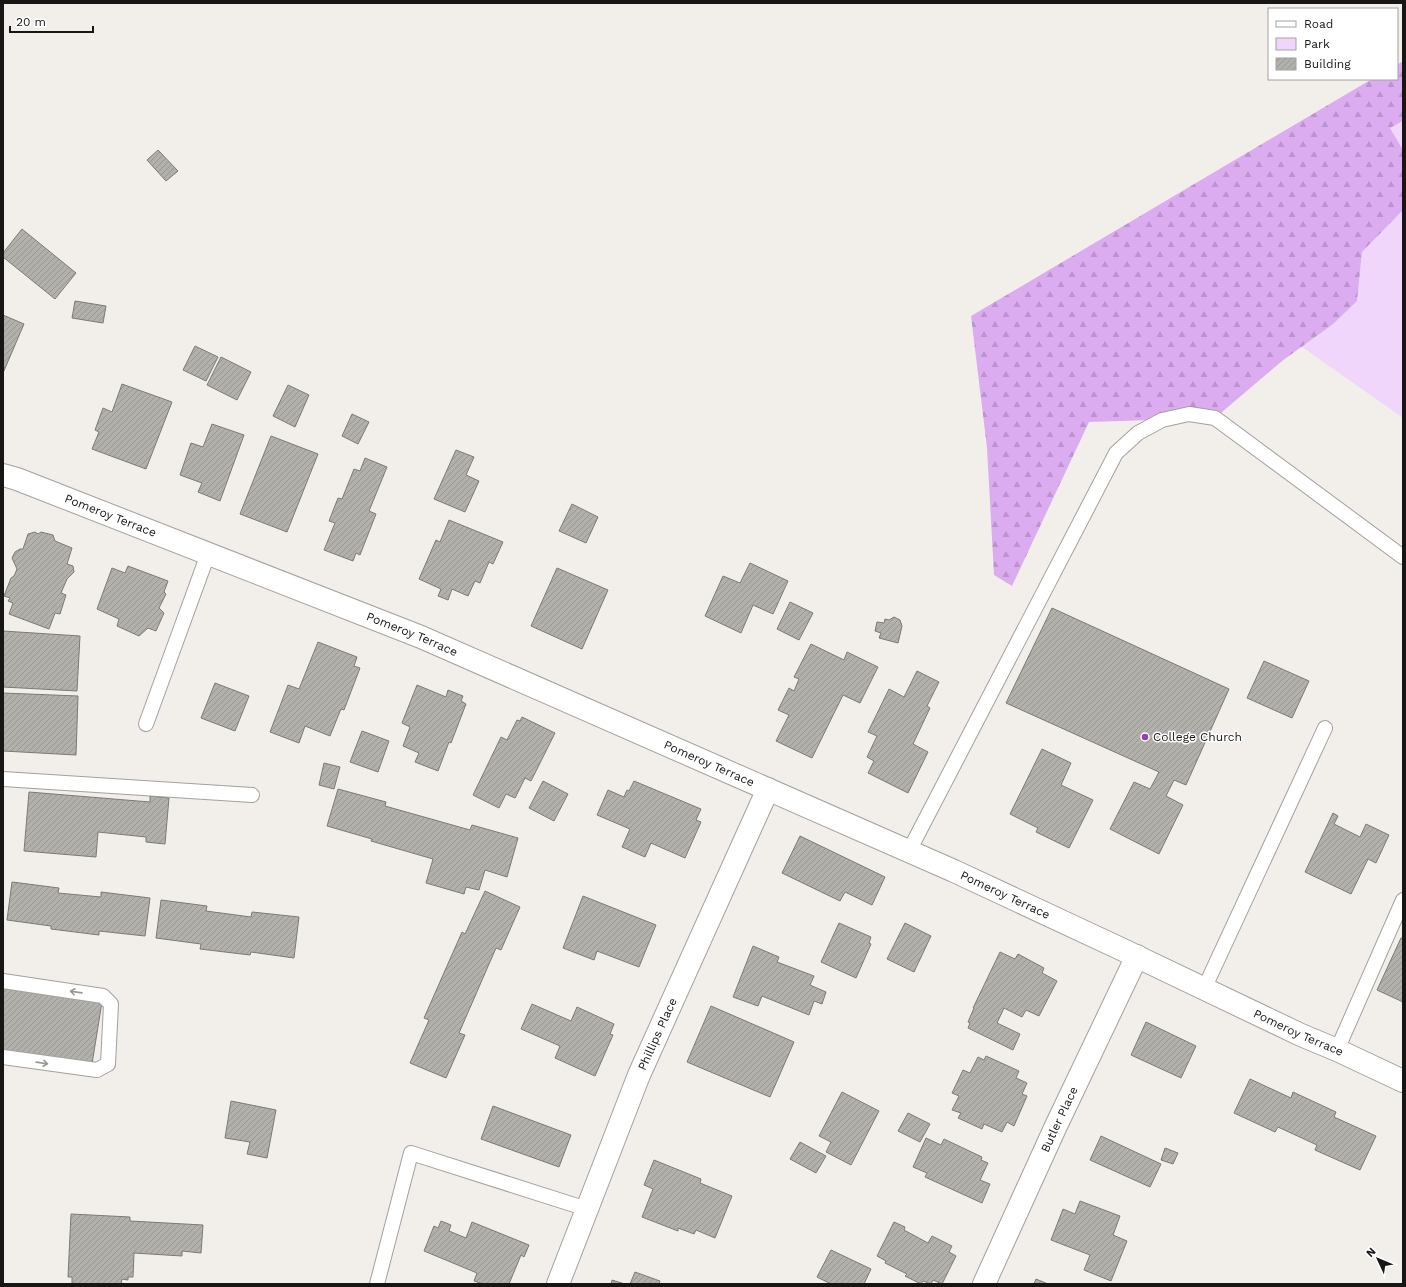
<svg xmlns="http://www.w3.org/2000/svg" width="1406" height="1287" viewBox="0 0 1406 1287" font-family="'Work Sans',sans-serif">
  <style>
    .green { fill: #f0d6fb }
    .forest { fill: url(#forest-firs) }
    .building { fill: url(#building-hatch); stroke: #7c7a75 }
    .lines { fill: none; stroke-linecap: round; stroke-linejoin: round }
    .service-casing { stroke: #a3a19c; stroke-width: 16 }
    .minor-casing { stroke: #a3a19c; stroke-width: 24 }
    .service { stroke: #fff; stroke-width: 14 }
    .minor { stroke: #fff; stroke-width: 22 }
    .oneway { stroke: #979696 }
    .poi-dot { fill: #9241b0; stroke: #fff; stroke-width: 1.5 }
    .labels { text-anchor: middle; stroke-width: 3; stroke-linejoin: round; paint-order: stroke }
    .street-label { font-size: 12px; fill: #171615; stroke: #fff }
    .poi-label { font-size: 12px; fill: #171615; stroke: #fff; text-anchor: start }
  </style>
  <defs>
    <pattern id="forest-firs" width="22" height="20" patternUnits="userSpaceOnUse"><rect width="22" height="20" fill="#dcacf1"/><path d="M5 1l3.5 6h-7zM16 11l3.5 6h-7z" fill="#bc93ce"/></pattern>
    <pattern id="building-hatch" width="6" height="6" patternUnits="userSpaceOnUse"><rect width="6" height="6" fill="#b2b0ab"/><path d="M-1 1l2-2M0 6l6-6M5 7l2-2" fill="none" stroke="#989792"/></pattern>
  </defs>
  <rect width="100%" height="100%" fill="#f2efea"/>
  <g class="green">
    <polygon points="1403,121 1403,150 1390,128"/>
    <polygon points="1403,210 1403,418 1295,342 1357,301 1362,252"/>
  </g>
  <polygon class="forest" points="1403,61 1403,121 1390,128 1403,150 1403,210 1362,252 1357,301 1333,324 1282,361 1215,418 1089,422 1012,586 994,575 987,448 971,316 1372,79 1397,79 1397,65"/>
  <g class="building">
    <polygon points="158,150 178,171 166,181 147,160"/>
    <polygon points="22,229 76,273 55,299 3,257 3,253"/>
    <polygon points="75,301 106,306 103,323 72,318"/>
    <polygon points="3,315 24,324 3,373"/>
    <polygon points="195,346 218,357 206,381 183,370"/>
    <polygon points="221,357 251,372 237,400 207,385"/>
    <polygon points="122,384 172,402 146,469 92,449 99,432 95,430 103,408 112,412"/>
    <polygon points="288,385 309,395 295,427 273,416"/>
    <polygon points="352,414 369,422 358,444 342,436"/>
    <polygon points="212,424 244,435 220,501 198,492 202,483 180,475 191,443 203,447"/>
    <polygon points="271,436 318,454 287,532 240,514"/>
    <polygon points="456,450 474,457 466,475 479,481 465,512 434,499"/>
    <polygon points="365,458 387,467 369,511 376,514 360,555 356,553 353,561 324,550 335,523 329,521 338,498 342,499 354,469 360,471"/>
    <polygon points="572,504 598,517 586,543 559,531"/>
    <polygon points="449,520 503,542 493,564 489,562 480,583 475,581 468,596 452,589 448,600 438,596 441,589 419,579 436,540 440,542"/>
    <polygon points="35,532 38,534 41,532 53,535 55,541 72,548 67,564 73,566 74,572 67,579 61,593 66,595 60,614 55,613 49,629 9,614 13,603 8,601 10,598 4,596 11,578 14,576 17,569 12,558 15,552 20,549 23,549 28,534"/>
    <polygon points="750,563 788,581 773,614 753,605 741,633 705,616 723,576 740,583"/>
    <polygon points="128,566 168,581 164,592 166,594 159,608 164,613 156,631 148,628 139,636 117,626 119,619 97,609 112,568 125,573"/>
    <polygon points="557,568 608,590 582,649 531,626"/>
    <polygon points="790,602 813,613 799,640 777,629"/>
    <polygon points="1052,608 1229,689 1186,785 1174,780 1166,796 1183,805 1159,854 1110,829 1134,782 1150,789 1159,772 1006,703"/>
    <polygon points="894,617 900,620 902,626 898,643 879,638 881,633 875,631 877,622 884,623 885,619 889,620"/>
    <polygon points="3,631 80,636 77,691 3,687"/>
    <polygon points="318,642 357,657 354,666 360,668 344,710 341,709 330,736 305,726 299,743 270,732 288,685 299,689"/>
    <polygon points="811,644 844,660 847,652 878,667 860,703 843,695 812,758 776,741 789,715 778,710 789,688 794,691 799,679 794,677"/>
    <polygon points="1264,661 1309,681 1292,718 1247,698"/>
    <polygon points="917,671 939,682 927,706 930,708 913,744 928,752 908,793 868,773 874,761 867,757 877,736 868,732 889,689 904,697"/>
    <polygon points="215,683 249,696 235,731 201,718"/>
    <polygon points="417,685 446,697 448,690 463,696 461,701 466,704 451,743 449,742 438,771 415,762 419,753 403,746 410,727 402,723"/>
    <polygon points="3,693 78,696 76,755 3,751"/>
    <polygon points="522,717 555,733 531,781 525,778 515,798 506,794 499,808 473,795 501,737 507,740 517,720 520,721"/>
    <polygon points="362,731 389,741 378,772 350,762"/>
    <polygon points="1042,749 1071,763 1061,785 1093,800 1069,848 1036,832 1038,828 1010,814"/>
    <polygon points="324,763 340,767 334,789 319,785"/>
    <polygon points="543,781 568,794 554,821 529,808"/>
    <polygon points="634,781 701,809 696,820 701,822 685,858 651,843 645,857 622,847 630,829 597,815 608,790 624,797 627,790 629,791"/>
    <polygon points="338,789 386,802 385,806 470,830 472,825 518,838 507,877 485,870 479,890 466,887 464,894 426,883 433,859 371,841 372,839 327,826"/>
    <polygon points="29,792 150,802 150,796 169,798 165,844 146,842 146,837 98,832 96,857 24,851"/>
    <polygon points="1333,813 1338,816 1334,824 1360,837 1366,824 1389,835 1376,863 1368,859 1351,894 1305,872"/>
    <polygon points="800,836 885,877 872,905 845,892 840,901 782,873"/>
    <polygon points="12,882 59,888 58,893 101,897 101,892 150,898 145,936 99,931 99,935 51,929 51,926 7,920"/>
    <polygon points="485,891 520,907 501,950 496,948 459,1033 465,1035 446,1078 410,1063 429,1020 424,1018 462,932 465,934"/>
    <polygon points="583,896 656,925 639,967 597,951 594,960 563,948"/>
    <polygon points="161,900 207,906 206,911 251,917 252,912 299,917 294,958 251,952 250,955 200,949 201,944 156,938"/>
    <polygon points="839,923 871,937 869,943 871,944 856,978 821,962"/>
    <polygon points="905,923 931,936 914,972 887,959"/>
    <polygon points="1401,938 1403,938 1403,1002 1377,990"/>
    <polygon points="753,946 779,957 777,962 814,976 810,985 826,992 822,1004 814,1001 809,1015 762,996 758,1006 733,997"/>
    <polygon points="1000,952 1015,959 1018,954 1044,968 1042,973 1057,981 1039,1016 1026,1010 1022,1017 1004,1008 997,1023 1020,1034 1013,1050 968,1028 970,1023 968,1022 974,1008 973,1008"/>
    <polygon points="3,986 102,1002 92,1064 3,1050"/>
    <polygon points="532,1004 571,1021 577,1007 614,1024 610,1034 613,1035 595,1076 555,1058 560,1046 521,1029"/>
    <polygon points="711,1006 794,1042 770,1097 687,1062"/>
    <polygon points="1146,1022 1196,1046 1181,1078 1131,1055"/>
    <polygon points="986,1056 1019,1071 1016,1078 1027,1083 1022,1094 1027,1096 1014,1126 1007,1122 1002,1132 984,1124 982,1129 958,1118 961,1113 952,1110 959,1096 952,1093 963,1070 970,1073 978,1057 984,1060"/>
    <polygon points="1250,1079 1291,1098 1293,1092 1336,1112 1334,1117 1376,1136 1360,1170 1315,1150 1317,1145 1278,1127 1275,1132 1234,1113"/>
    <polygon points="842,1092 879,1111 851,1165 826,1152 831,1142 819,1136"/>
    <polygon points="231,1101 276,1110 267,1158 247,1154 250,1142 225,1138"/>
    <polygon points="493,1106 571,1135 559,1167 481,1139"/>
    <polygon points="908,1113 930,1124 920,1142 898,1131"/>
    <polygon points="1101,1136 1161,1164 1150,1187 1090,1160"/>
    <polygon points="926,1138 941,1145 944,1139 982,1157 981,1160 988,1163 980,1180 990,1184 982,1203 925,1177 927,1173 913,1167"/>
    <polygon points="800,1142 826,1156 816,1173 790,1159"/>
    <polygon points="1165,1148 1178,1153 1173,1164 1161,1160"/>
    <polygon points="654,1160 701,1179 700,1183 732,1196 715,1238 696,1230 694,1234 678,1228 678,1231 642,1217 653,1189 644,1185"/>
    <polygon points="1080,1201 1120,1216 1113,1235 1127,1241 1111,1281 1084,1270 1090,1255 1051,1240 1063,1209 1075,1214"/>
    <polygon points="71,1214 130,1217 130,1221 203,1225 201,1253 182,1251 182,1256 134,1253 133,1277 128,1277 128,1280 122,1279 121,1284 72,1284 72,1277 68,1277"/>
    <polygon points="441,1221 451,1225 449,1231 466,1238 472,1222 529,1245 524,1257 521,1255 509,1284 483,1284 474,1281 477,1273 424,1251 434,1226 438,1228"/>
    <polygon points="894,1222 905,1227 904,1230 928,1243 932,1236 952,1246 949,1252 956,1256 942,1284 933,1280 931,1284 923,1281 921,1284 905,1276 907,1274 885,1263 886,1261 877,1256"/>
    <polygon points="831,1250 871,1269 864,1284 831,1284 817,1277"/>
    <polygon points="635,1272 660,1281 659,1284 630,1284"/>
    <polygon points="1036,1279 1048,1284 1034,1284"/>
    <polygon points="612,1280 625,1284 611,1284"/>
  </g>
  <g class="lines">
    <defs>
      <g id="service">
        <polyline points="146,724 208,554"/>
        <polyline points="3,779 252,795"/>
        <polyline points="909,851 1116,453 1138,433 1162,420 1189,414 1215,418 1403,557"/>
        <polyline points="3,981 103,996 111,1004 108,1064 97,1070 3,1057"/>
        <polyline points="1204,989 1325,728"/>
        <polyline points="1337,1050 1403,900"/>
        <polyline points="377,1284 411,1153 587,1209"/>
      </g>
      <g id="minor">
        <path id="s1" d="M3,475L17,479L421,637L954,871L1119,948L1301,1035L1337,1050L1403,1081"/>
        <path id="s2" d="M558,1284L639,1075L768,789"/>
        <path id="s3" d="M984,1284L1055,1128L1137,956"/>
      </g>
    </defs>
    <use href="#service" class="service-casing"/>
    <use href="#minor" class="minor-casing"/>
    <use href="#service" class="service"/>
    <use href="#minor" class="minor"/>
  </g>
  <defs><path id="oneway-shaft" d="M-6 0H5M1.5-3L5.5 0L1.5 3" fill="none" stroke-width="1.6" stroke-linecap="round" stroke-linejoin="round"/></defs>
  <g class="oneway">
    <use href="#oneway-shaft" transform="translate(76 992) rotate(-172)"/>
    <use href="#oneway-shaft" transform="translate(42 1063) rotate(8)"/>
  </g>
  <circle class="poi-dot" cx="1145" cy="737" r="4"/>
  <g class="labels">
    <g class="street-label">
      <text dy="4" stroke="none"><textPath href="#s1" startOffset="115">Pomeroy Terrace</textPath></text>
      <text dy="4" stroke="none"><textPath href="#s1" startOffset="439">Pomeroy Terrace</textPath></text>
      <text dy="4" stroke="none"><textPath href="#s1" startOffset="763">Pomeroy Terrace</textPath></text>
      <text dy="4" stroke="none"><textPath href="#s1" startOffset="1087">Pomeroy Terrace</textPath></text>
      <text dy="4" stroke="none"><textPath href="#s1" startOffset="1411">Pomeroy Terrace</textPath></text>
      <text dy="4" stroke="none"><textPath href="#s2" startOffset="269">Phillips Place</textPath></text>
      <text dy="4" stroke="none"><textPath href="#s3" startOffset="181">Butler Place</textPath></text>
    </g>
    <g class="poi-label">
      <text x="1153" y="741">College Church</text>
    </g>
  </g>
  <rect width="1406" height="1287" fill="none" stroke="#171615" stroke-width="8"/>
  <rect x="1268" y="8" width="130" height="72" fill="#ffffff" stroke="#a2a2a1"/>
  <rect x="1276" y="21" width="20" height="6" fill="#ffffff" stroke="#a2a2a1"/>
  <text x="1304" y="28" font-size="12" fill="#171615">Road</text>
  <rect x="1276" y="38" width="20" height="12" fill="#f0d6fb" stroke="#a2a2a1"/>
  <text x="1304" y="48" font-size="12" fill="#171615">Park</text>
  <rect x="1276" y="58" width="20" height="12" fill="url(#building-hatch)" stroke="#a2a2a1"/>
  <text x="1304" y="68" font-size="12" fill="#171615">Building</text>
  <g transform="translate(1378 1259) rotate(314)" stroke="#ffffff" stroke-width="3" paint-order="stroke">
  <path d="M0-3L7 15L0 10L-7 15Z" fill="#171615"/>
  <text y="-6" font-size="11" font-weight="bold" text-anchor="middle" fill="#171615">N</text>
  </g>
  <path d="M10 26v6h83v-6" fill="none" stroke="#171615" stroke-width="2"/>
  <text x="16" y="26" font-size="12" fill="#171615" stroke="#ffffff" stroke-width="3" paint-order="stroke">20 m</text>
</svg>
